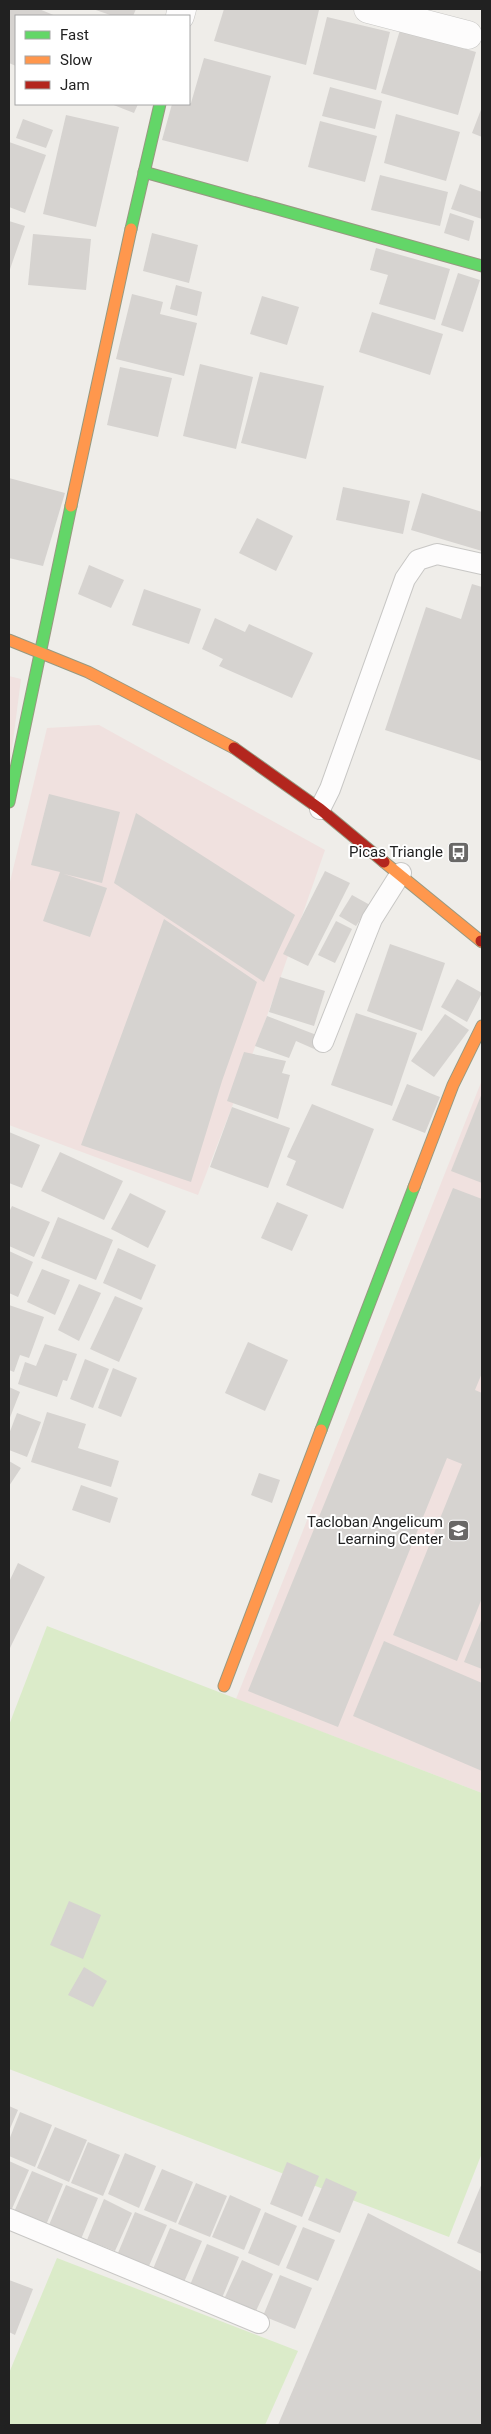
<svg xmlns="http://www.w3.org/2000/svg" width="491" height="2434" viewBox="0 0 491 2434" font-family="Roboto,sans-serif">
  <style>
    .commercial { fill: #f0e1df }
    .grass { fill: #dbebc9 }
    .building { fill: #d6d3d0 }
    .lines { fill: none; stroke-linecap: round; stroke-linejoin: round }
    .lane-casing { stroke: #c8c7c5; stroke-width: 22 }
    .street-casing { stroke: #c8c7c5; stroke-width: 29 }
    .fast-casing { stroke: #979980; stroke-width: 13 }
    .slow-casing { stroke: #979980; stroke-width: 13 }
    .jam-casing { stroke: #979980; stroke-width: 13 }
    .lane { stroke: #fdfcfc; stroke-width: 20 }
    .street { stroke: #fdfcfc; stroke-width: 28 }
    .fast { stroke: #63d668; stroke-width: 11 }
    .slow { stroke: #ff974d; stroke-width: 11 }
    .jam { stroke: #b3261e; stroke-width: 11 }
    .labels { text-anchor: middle; stroke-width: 4; stroke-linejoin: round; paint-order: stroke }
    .poi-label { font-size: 15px; fill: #212121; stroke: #fff; text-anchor: end }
  </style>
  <rect width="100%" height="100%" fill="#efede9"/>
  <g class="commercial">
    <polygon points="9,676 21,679 9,772"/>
    <polygon points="99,725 325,850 267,1016 198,1195 9,1125 9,886 47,728"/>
    <polygon points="482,1080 482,1793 236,1699"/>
  </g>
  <g class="grass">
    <polygon points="47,1626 482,1793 482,2153 449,2237 9,2069 9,1725"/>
    <polygon points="57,2258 298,2351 265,2425 9,2425 9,2373"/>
  </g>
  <g class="building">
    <polygon points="9,9 39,9 56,16 16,16 16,66 9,63"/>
    <polygon points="93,9 136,9 133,16 113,16"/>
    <polygon points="224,9 319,10 306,65 214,41"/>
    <polygon points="327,17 390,32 376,90 313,74"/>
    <polygon points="400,30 476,52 458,115 381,93"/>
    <polygon points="204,58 271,76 248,162 162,140 172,104 191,103"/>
    <polygon points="330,87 382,101 375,129 322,116"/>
    <polygon points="111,104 138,104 134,113"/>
    <polygon points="482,107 482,137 472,133"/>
    <polygon points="396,114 460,132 446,181 384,163"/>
    <polygon points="66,115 119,127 96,227 43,214"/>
    <polygon points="23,119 53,130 46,148 16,138"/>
    <polygon points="320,121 377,136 365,182 308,167"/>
    <polygon points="9,142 46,155 25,213 9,207"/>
    <polygon points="380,175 448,192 440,226 371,210"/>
    <polygon points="460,184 482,192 482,219 451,209"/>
    <polygon points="450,213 474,221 469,241 444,233"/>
    <polygon points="9,221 25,226 9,272"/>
    <polygon points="152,233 198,245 189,283 143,271"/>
    <polygon points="33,234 91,239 86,290 28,285"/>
    <polygon points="376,248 450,269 435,320 379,304 388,275 370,270"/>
    <polygon points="458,273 480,280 463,332 441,325"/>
    <polygon points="176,285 202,292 197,316 170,309"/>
    <polygon points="132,294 163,302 160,314 197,323 184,376 116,359"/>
    <polygon points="262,296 299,307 287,345 250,334"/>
    <polygon points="372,312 443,334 430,375 359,352"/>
    <polygon points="200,364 253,377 236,449 183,436"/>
    <polygon points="120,367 172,378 158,437 107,425"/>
    <polygon points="260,372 324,386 306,459 241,443"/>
    <polygon points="9,478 65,493 43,566 9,558"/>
    <polygon points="343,487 410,501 403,534 336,520"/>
    <polygon points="422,493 482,512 482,551 411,530"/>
    <polygon points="257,518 293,536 276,571 239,553"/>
    <polygon points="89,565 124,580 111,608 78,594"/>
    <polygon points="472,584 482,587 482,761 385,730 426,607 461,619"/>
    <polygon points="144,589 201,609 189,644 132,625"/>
    <polygon points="215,618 245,632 249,624 313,653 292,698 219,666 223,659 202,649"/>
    <polygon points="49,794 120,812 102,883 64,874 107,888 90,937 43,921 60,872 31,865"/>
    <polygon points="136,813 295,915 264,982 114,883"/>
    <polygon points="325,871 350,883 308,966 283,954"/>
    <polygon points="352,895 370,905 356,926 339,916"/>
    <polygon points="164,919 257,982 222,1081 191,1182 81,1145"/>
    <polygon points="336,921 352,929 335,963 318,955"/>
    <polygon points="390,944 445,963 422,1031 367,1011"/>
    <polygon points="280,977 325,991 314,1026 269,1012"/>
    <polygon points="457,979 482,993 467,1022 441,1007"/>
    <polygon points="356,1013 417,1033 392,1106 331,1085"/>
    <polygon points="445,1014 469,1030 434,1077 411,1061"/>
    <polygon points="267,1016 327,1039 321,1052 296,1041 289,1058 255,1046"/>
    <polygon points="244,1052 286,1061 282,1073 290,1075 278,1119 227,1101"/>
    <polygon points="407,1084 440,1097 425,1133 392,1120"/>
    <polygon points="482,1093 482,1183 451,1171"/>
    <polygon points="312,1104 374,1129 343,1209 286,1185 296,1161 287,1157"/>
    <polygon points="232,1107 290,1128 268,1188 210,1167"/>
    <polygon points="9,1132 40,1145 22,1188 9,1183"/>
    <polygon points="60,1152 123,1181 104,1220 41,1191"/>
    <polygon points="453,1188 482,1199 482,1373 475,1390 482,1393 482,1598 457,1661 393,1635 462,1464 447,1458 338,1727 248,1691"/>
    <polygon points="130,1193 166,1211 148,1248 111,1229"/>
    <polygon points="277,1202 308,1215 292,1251 261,1238"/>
    <polygon points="12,1206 50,1222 34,1257 9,1246 9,1212"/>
    <polygon points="58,1217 113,1240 96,1280 41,1258"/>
    <polygon points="118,1248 156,1265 141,1300 103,1283"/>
    <polygon points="9,1251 33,1262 18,1297 9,1293"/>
    <polygon points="42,1269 70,1280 55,1315 27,1302"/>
    <polygon points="79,1284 101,1293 79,1341 58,1330"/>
    <polygon points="115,1296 143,1308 119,1362 90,1349"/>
    <polygon points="9,1305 44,1317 29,1358 20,1355 14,1372 9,1370"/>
    <polygon points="248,1342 288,1360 265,1411 225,1393"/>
    <polygon points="45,1344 77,1354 67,1381 63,1380 57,1397 18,1384 25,1362 36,1366"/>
    <polygon points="85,1359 109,1369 93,1408 70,1399"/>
    <polygon points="113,1368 137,1378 121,1417 98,1408"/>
    <polygon points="9,1387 20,1392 9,1420"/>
    <polygon points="47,1412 86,1424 78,1448 119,1461 111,1487 31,1462"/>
    <polygon points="17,1413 41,1422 27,1457 9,1450 9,1434"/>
    <polygon points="9,1461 21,1468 9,1486"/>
    <polygon points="259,1473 280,1480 272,1503 251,1495"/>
    <polygon points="81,1485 118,1498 110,1523 72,1510"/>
    <polygon points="18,1563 45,1577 9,1650 9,1582"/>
    <polygon points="482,1618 482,1669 464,1662"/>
    <polygon points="384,1641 482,1683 482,1771 353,1716"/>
    <polygon points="69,1901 101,1915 83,1959 50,1945"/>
    <polygon points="84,1967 107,1981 93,2007 68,1995"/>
    <polygon points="9,2106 18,2110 9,2131"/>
    <polygon points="20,2112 52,2125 35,2167 9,2156 9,2140"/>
    <polygon points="55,2127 87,2140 69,2182 37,2168"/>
    <polygon points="88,2142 120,2155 103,2196 71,2183"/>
    <polygon points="125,2153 156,2166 139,2208 108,2194"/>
    <polygon points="9,2161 29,2170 11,2211 9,2210"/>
    <polygon points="287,2162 319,2176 302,2217 270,2204"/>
    <polygon points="162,2169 193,2182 176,2223 144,2210"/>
    <polygon points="32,2171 63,2184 46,2225 14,2212"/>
    <polygon points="326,2178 357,2192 340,2233 308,2220"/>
    <polygon points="196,2183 227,2196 210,2237 178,2224"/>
    <polygon points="482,2183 482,2254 457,2243"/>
    <polygon points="66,2185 98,2198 81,2239 49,2225"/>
    <polygon points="230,2195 261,2209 244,2250 212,2237"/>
    <polygon points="104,2199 132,2213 115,2251 87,2240"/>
    <polygon points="135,2212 167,2225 149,2266 118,2253"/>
    <polygon points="265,2212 297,2226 279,2266 248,2253"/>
    <polygon points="368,2213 482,2272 482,2425 278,2425"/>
    <polygon points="303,2227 335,2240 318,2281 286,2268"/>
    <polygon points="170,2228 202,2241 184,2282 153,2269"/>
    <polygon points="207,2244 239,2257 222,2298 190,2285"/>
    <polygon points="242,2260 273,2274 256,2311 225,2297"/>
    <polygon points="280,2275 312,2288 295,2329 263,2316"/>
    <polygon points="9,2280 33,2289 15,2335 9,2332"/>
  </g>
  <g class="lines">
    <defs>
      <g id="lane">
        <polyline points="320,809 330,789 405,579 418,560 437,554 482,564"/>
        <polyline points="323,1042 372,919 401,873"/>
        <polyline points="9,2219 259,2323"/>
      </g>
      <g id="street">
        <polyline points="368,9 468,35"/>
        <polyline points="180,16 182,9"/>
      </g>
      <g id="fast">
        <polyline points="144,172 482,266"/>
        <polyline points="131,229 160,104"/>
        <polyline points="9,802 71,506"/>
        <polyline points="321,1430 414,1187"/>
      </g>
      <g id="slow">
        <polyline points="71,506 131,229"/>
        <polyline points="9,640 88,672 234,748"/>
        <polyline points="384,862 482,942"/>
        <polyline points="414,1187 453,1085 482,1026"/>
        <polyline points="224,1686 321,1430"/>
      </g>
      <g id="jam">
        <polyline points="234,748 320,809 384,862"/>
        <polyline points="481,941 482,941"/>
      </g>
    </defs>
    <use href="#lane" class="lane-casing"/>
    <use href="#street" class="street-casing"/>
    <use href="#fast" class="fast-casing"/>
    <use href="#slow" class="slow-casing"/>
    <use href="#jam" class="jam-casing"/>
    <use href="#lane" class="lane"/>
    <use href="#street" class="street"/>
    <use href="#fast" class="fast"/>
    <use href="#slow" class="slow"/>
    <use href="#jam" class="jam"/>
  </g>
  <defs>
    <symbol id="bus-square" viewBox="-11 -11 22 22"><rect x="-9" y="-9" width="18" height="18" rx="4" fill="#696867" stroke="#fff"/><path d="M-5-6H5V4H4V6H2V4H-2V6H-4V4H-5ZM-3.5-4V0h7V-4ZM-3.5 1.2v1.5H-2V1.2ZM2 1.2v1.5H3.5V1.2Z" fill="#fff"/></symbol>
    <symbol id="school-square" viewBox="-11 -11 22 22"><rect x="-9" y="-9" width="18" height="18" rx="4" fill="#696867" stroke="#fff"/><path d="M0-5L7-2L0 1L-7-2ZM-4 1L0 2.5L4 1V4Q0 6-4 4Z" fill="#fff"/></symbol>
  </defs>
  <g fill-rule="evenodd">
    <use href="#bus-square" x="446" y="840" width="25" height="25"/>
    <use href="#school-square" x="446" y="1518" width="25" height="25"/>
  </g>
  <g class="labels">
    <g class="poi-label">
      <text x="443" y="857">Picas Triangle</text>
      <text x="443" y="1527">Tacloban Angelicum<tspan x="443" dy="17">Learning Center</tspan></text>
    </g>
  </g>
  <rect width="491" height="2434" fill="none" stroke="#212121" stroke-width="20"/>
  <rect x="15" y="15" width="175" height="90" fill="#ffffff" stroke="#a6a6a6"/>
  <rect x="25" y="31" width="25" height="8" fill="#63d668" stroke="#a6a6a6"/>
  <text x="60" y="40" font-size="15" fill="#212121">Fast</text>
  <rect x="25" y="56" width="25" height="8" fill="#ff974d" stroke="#a6a6a6"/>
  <text x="60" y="65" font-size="15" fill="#212121">Slow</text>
  <rect x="25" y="81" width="25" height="8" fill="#b3261e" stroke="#a6a6a6"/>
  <text x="60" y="90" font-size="15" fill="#212121">Jam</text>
</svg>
